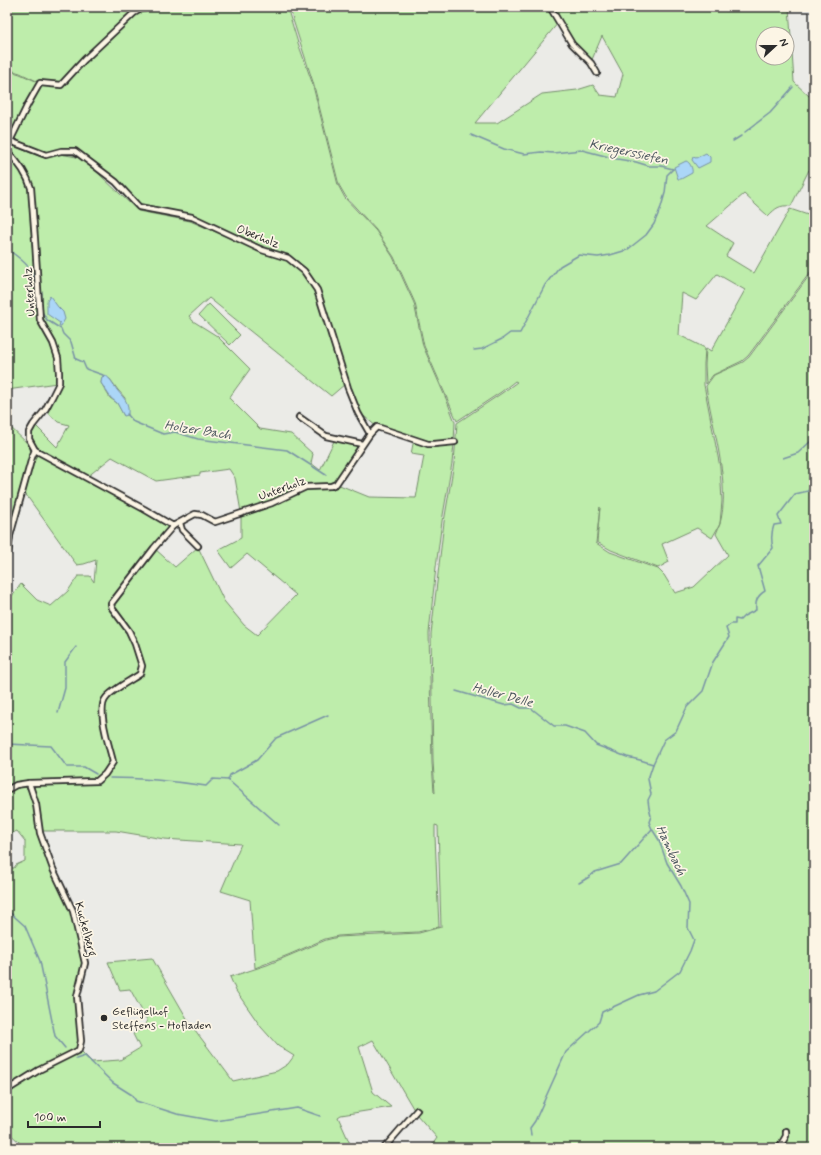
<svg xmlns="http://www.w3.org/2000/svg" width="821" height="1155" viewBox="0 0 821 1155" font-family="Mynerve,sans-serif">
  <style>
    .green { fill: #beedab; stroke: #748c6b; fill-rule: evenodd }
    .water { fill: #abd6f7; stroke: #7892a5 }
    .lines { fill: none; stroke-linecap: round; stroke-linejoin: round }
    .stream { stroke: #7892a5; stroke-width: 1.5 }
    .street-casing { stroke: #2b2b2b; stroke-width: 8 }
    .street { stroke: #fcf5e5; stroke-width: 4.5 }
    .poi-dot { fill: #2b2b2b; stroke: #fcf5e5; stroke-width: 1.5 }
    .labels { text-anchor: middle; stroke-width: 3.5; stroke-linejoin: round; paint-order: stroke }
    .street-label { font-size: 12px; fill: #2b2b2b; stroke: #fcf5e5 }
    .poi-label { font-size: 12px; fill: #2b2b2b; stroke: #fcf5e5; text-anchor: start }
    .water-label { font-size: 13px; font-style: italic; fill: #4b565e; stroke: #fcf5e5 }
  </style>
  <rect width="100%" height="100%" fill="#ebebe7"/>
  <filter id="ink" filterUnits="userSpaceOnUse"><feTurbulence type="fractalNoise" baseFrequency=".025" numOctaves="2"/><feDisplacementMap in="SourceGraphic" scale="8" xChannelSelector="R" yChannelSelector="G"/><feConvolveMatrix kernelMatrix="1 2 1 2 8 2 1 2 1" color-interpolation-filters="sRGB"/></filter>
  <g filter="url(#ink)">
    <g class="green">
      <polygon points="7,7 146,7 141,8 60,85 41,83 20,73 7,69"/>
      <polygon points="153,7 287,7 298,43 312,82 338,185 345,198 376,231 393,257 407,288 414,303 423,346 447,401 455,422 454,442 434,444 377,427 359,412 349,387 317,289 307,269 290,255 236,237 190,219 139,208 108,179 82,157 61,153 41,155 13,140 14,135 41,84 61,86 134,13"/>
      <path d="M290,7H549L558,23L475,123H497L542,94L577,90L593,85L600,95L617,97L623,74L602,36L591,62L572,43L550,7H734L726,11L736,7H789L794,82L809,96L814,91V172L809,170L791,206C779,205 776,208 768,216L744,194L707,226L733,243L726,256L754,273L790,209L814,217V267L748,356L742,361L713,375L706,384L705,365L706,348L711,351L745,290L717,274L696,300L682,293L679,335L705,348L704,364V385L720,467L722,501L720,524L712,538L697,528L662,544L669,562L658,568L611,550L597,542L600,507L596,543L610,552L658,569L664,575L675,593L694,587L728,555L716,534C735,495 712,428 706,386L714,375L743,362L749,357L814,269V1148H430L437,1138L417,1115L373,1040L359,1047L373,1092L391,1107L341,1115L338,1117L351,1146L344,1148H116L111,1145L106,1148H22L19,1142L7,1131V1093L40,1072L81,1051L92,1062L120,1060L140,1048L133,1034L144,1027L147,1020L130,989L120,990L108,962L152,958L189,1022L233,1081L277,1071L288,1064L294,1056L278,1046L261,1027L236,991L230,977L267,965L326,940L338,937L419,933L441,927L438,826L435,825V836L439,927L418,932L369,934L338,936L325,939L288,955L255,968L250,900L221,891L241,844L164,839L116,831H40L37,804L34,787L39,784L63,783V781H28L7,788V602L21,584L37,600L51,606L68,591L78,576H90L94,582L96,560L84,564L77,565L73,560L24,492L33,457L34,454H39L144,510L172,526L153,548L110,603C112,615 123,622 129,632C136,644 142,661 139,674C128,681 114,687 105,696C94,708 108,742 111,756H112C111,747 107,738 105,729C103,722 101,711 103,704C105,694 131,681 140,675L142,667L136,644L130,631L113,608L111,604L154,548L175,567L198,547L224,601L244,625L257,635L296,595L247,554L231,568L218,550L241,538V514L272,504L307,487H331L337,484L369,497L416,498L424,456L411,454L414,439L434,446L454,444L452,463L442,521L436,567L429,633L432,763L434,792L435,793L433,761L431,634L444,522L454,463L457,423L502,393L517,382L515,381L501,392L457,421L424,346L415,303L394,257L376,230L346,197L339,185L313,82L293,20ZM763,34H787V58H763Z"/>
      <polygon points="7,70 20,74 40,83 7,142"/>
      <path d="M11,145L41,157L60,154L82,158L138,211L190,221L235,240L289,258L305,270L316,290L345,384L331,396L209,298L189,316L193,321L217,336L250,369L229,398L260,429L291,434L313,454L311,463L320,470L335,439L361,445L335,483L331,486H306L272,502L241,512L235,478L229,469L200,473V475L156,481L112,457L87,477L36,449L31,440L30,434L35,425L57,447L69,425L58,422L46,411L57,390L58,357L40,320L32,190L12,155ZM102,377L110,379L118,390L125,398L124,416L117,403L110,398L101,383Z"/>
      <polygon points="7,153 22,171 29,187 39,320 53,344 57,358 57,383 7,390"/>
      <polygon points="209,304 240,335 230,345 199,315"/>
      <polygon points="7,424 29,445 31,453 22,490 7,542"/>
      <polygon points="20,786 25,787 29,791 34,800 39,833 73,911 84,965 75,996 80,1041 78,1050 7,1090 7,855 12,868 14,868 16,865 25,861 25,841 17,831 8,835 7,833 7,791 13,788"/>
    </g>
    <g class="water">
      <polygon points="706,153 710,157 710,162 698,168 692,160 693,157 696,158"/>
      <path d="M686,161C690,162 693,169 692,173L681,179H678L674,167Z"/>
      <polygon points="50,296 58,307 63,312 65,319 61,326 59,326 60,323 47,314 47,301"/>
      <path d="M105,375C111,379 113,384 117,390C125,400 129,401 128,415L124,416L117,403L111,398L101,383L102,377Z"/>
    </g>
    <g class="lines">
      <g class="stream">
        <polyline points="745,132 770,113 793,87"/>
        <polyline points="471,135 504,149 524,154 541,152 553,153 582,150 617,159 636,162 649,166 661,166 673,169"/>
        <polyline points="733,141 741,136"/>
        <path d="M7,229L10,251C26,263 31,266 36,286"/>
        <polyline points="41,304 42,293"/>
        <polyline points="41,310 47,320 61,329 63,334 71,342 76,359 83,362 86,369 103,375 104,377"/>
        <polyline points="474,350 482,349 502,339 510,333 520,333 545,285 560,266 579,255 598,257 610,255 627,250 646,235 654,224 661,207 665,193 667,175 673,169"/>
        <polyline points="814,402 812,404 813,413 814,413"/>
        <polyline points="127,414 134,422 163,434 175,432 198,439 287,450 326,475"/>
        <polyline points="783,458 798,453 811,441 814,430"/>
        <polyline points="456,691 504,705 513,704 521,708 531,708 554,726 565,726 585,733 596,745 627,757 640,760 653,764"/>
        <polyline points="58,713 65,688 65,662 76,647"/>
        <polyline points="7,744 51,746 67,767 84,767 96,774"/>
        <path d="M110,778C142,778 174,781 206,786L213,779L228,780L279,825"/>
        <polyline points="228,780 230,775 257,760 276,738 328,715"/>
        <polyline points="579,883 589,877 595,872 621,864 652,829"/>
        <polyline points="7,910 25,926 40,961 55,1036 65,1048"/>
        <polyline points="76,1059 85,1056 113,1083 132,1095 136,1101 177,1114 216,1121 297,1108 320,1116"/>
        <path d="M531,1135L530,1128L535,1121L566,1052L599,1022L602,1012L639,995L654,991L680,971L690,951L694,940L688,928L689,904L681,886L667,863L659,840L652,829L649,822L651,816L649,808L648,800L651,794L648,779L653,764L664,740L676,731L687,707L703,691L713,662L729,637L726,628L731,624H735V619L740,620L744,616L756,610C755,601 757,596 765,591L758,566L773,548C771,540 771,533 774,525L781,524L778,516L795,494L808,491L814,480"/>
      </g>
      <defs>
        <g id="street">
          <polyline points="550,7 572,44 591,63 597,73"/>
          <polyline points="10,141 28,104 40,83 61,85 84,60 134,13 141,9 151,7"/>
          <polyline points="7,145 10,141 46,155 61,151 75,151 116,182 139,207 192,217 262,250 288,258 304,271 317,290 348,388 358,413 370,434"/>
          <path d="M7,151C17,161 27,174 31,188L35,240L40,320L53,343L58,358L59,373V383L52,397L45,410L33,425L29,432V439L35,450L144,509L173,526L195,514L202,515L215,522L272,503L306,487L331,486L336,484L370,434L377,427L428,444H434L455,442"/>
          <polyline points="299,417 326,436 362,444"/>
          <polyline points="180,523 182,530 198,546"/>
          <polyline points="8,552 10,536 32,457 35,450"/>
          <path d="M29,783L97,781L105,774L113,762C110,748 96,709 106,698C113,689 130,681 140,674L142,666L135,644L129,631L112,608L111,604L154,548L173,526"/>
          <polyline points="7,790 16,785 29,783 36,804 40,833 53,869 73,911 85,963 77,996 81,1041 79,1050 39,1070 7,1090"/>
          <polyline points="384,1148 417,1110"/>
          <polyline points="779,1148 786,1136 786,1131"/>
        </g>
      </defs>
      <use href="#street" class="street-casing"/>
      <use href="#street" class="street"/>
    </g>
  </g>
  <circle class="poi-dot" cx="104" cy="1018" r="4"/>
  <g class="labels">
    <g class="street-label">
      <text transform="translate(258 236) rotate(21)" y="4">Oberholz</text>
      <text transform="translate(29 292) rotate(-94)" y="4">Unterholz</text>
      <text transform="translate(282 488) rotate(-20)" y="4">Unterholz</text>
      <text transform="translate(86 929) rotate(75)" y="4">Kuckelberg</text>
    </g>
    <g class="poi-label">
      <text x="112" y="1015">Geflügelhof<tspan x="112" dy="14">Steffens - Hofladen</tspan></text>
    </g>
    <g class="water-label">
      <text transform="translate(629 151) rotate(12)" y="5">Kriegerssiefen</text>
      <text transform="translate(198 429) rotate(9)" y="5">Holzer Bach</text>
      <text transform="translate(503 694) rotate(15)" y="5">Holler Delle</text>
      <text transform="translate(672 850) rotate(65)" y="5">Hambach</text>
    </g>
  </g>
  <rect width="821" height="1155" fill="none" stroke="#fcf5e5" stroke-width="24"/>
  <rect x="12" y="12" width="797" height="1131" fill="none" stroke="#2b2b2b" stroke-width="1.5" filter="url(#ink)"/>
  <g transform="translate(775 46) rotate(68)"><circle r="19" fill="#fcf5e5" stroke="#a8a49b"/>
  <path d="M0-3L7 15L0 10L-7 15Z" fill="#2b2b2b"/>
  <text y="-6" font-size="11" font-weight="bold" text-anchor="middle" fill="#2b2b2b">N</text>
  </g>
  <path d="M28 1121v6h72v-6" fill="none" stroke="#2b2b2b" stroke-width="2"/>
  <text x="34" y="1121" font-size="12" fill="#2b2b2b" stroke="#fcf5e5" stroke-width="3" paint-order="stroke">100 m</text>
</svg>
